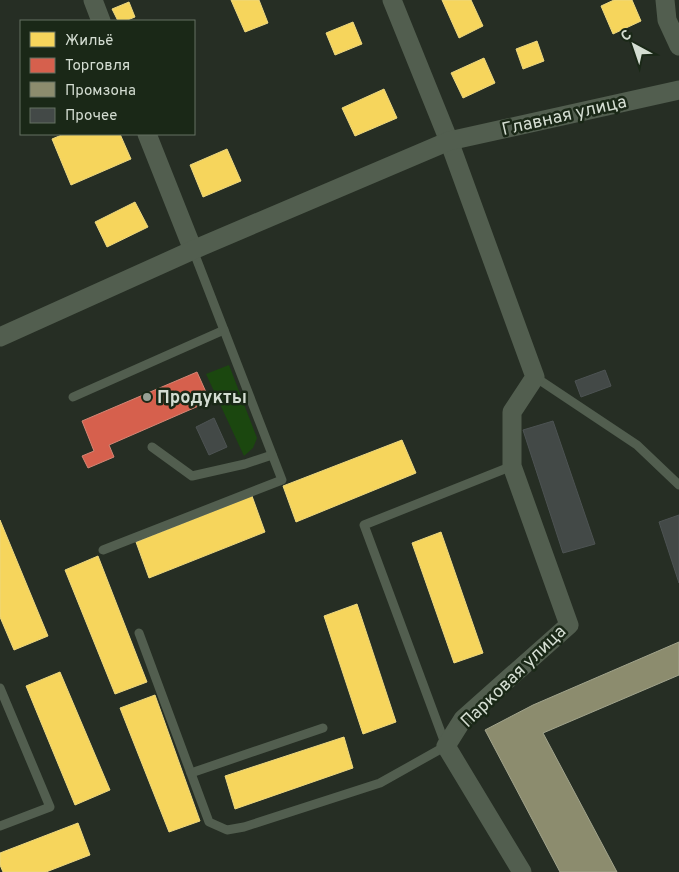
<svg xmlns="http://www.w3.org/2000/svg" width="679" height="872" viewBox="0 0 679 872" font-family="Overpass,sans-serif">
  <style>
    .green { fill: #1b470f }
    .homes { fill: #f6d55c; stroke: #ecd77f }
    .shops { fill: #d6604d; stroke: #d58675 }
    .industry { fill: #8c8c6e; stroke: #a2a48c }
    .building { fill: #434947; stroke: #4d5353 }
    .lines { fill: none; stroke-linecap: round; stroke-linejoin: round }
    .lane { stroke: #525e4f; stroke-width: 9 }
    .street { stroke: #525e4f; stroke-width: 19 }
    .poi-dot { fill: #97a095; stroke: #1a2817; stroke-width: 2 }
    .labels { text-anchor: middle; stroke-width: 5; stroke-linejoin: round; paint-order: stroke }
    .street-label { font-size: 18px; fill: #d4ddd2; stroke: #1a2817 }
    .poi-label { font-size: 18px; font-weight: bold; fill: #d4ddd2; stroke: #1a2817; text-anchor: start }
  </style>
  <rect width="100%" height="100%" fill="#262e24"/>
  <polygon class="green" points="229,365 257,438 253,448 244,456 206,374"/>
  <g class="homes">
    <polygon points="231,0 259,0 268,23 245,32"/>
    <polygon points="442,0 471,0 483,26 459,38"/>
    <polygon points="614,0 632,0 641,21 613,34 601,6"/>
    <polygon points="129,2 135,17 125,21 118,21 112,9"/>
    <polygon points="353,22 362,44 335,55 326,33"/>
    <polygon points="537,41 544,61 523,69 516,49"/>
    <polygon points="484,58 495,83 463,98 451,73"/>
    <polygon points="384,89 397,118 355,136 342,108"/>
    <polygon points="64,134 120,134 131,159 71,185 52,139"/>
    <polygon points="227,149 241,181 203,197 190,165"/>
    <polygon points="135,202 148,227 107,247 95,222"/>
    <polygon points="402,440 416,473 296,522 283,486"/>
    <polygon points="252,496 265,532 149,578 136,542"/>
    <polygon points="0,520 48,636 14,650 0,617"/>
    <polygon points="441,532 483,653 454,663 412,543"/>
    <polygon points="98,556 147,682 115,694 65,570"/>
    <polygon points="357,604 396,722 363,734 324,616"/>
    <polygon points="60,672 110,790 75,805 26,686"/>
    <polygon points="155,695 200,821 169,832 120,708"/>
    <polygon points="344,737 353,768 235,809 225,776"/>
    <polygon points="78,823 90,855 46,872 3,872 0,865 0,853"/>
  </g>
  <polygon class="shops" points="197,372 210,401 109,445 114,457 88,468 82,456 94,451 82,421"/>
  <polygon class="industry" points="679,642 679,675 543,733 617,872 560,872 485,730 533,705"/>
  <g class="building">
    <polygon points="605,370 611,386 581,397 575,381"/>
    <polygon points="214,418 227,447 209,455 196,427"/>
    <polygon points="553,421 595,544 563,553 523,430"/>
    <polygon points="679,515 679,583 659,522"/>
  </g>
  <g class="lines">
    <g class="lane">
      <polyline points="535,377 637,445 679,485"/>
      <polyline points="73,397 224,330"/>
      <polyline points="152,447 192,476 245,464 272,455"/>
      <polyline points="103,550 282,480 193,250"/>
      <polyline points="139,633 209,822 227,830 244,827 380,783 446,746 364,525 512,466"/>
      <polyline points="0,688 50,807 0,826"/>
      <polyline points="191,773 323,728"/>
    </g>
    <g class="street">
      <polyline points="93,0 101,21"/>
      <polyline points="392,0 449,141 535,377 512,412 512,466 569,625 463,719 446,746 522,872"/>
      <polyline points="665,0 667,20 679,46"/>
      <polyline points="147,134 193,250"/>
      <polyline points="0,337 193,250 449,141 679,90"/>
    </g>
  </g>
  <circle class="poi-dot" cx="147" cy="397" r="5"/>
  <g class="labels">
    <g class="street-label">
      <text transform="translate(564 115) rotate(-13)" y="6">Главная улица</text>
      <text transform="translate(513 676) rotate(-44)" y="6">Парковая улица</text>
    </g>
    <g class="poi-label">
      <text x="157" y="403">Продукты</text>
    </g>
  </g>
  <rect x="20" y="20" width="175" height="115" fill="#1a2817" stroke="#647062"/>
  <rect x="30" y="32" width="25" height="15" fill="#f6d55c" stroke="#647062"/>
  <text x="65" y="45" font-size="15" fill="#d4ddd2">Жильё</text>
  <rect x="30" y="58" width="25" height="15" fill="#d6604d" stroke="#647062"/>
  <text x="65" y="70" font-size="15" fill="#d4ddd2">Торговля</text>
  <rect x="30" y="82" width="25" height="15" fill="#8c8c6e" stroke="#647062"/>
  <text x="65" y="95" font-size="15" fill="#d4ddd2">Промзона</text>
  <rect x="30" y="108" width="25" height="15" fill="#434947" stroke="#647062"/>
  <text x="65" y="120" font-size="15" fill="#d4ddd2">Прочее</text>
  <g transform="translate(634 45) rotate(320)" stroke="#1a2817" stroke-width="4" paint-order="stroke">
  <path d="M0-4L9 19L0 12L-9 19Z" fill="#d4ddd2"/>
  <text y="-8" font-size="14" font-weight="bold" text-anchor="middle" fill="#d4ddd2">С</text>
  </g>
</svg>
